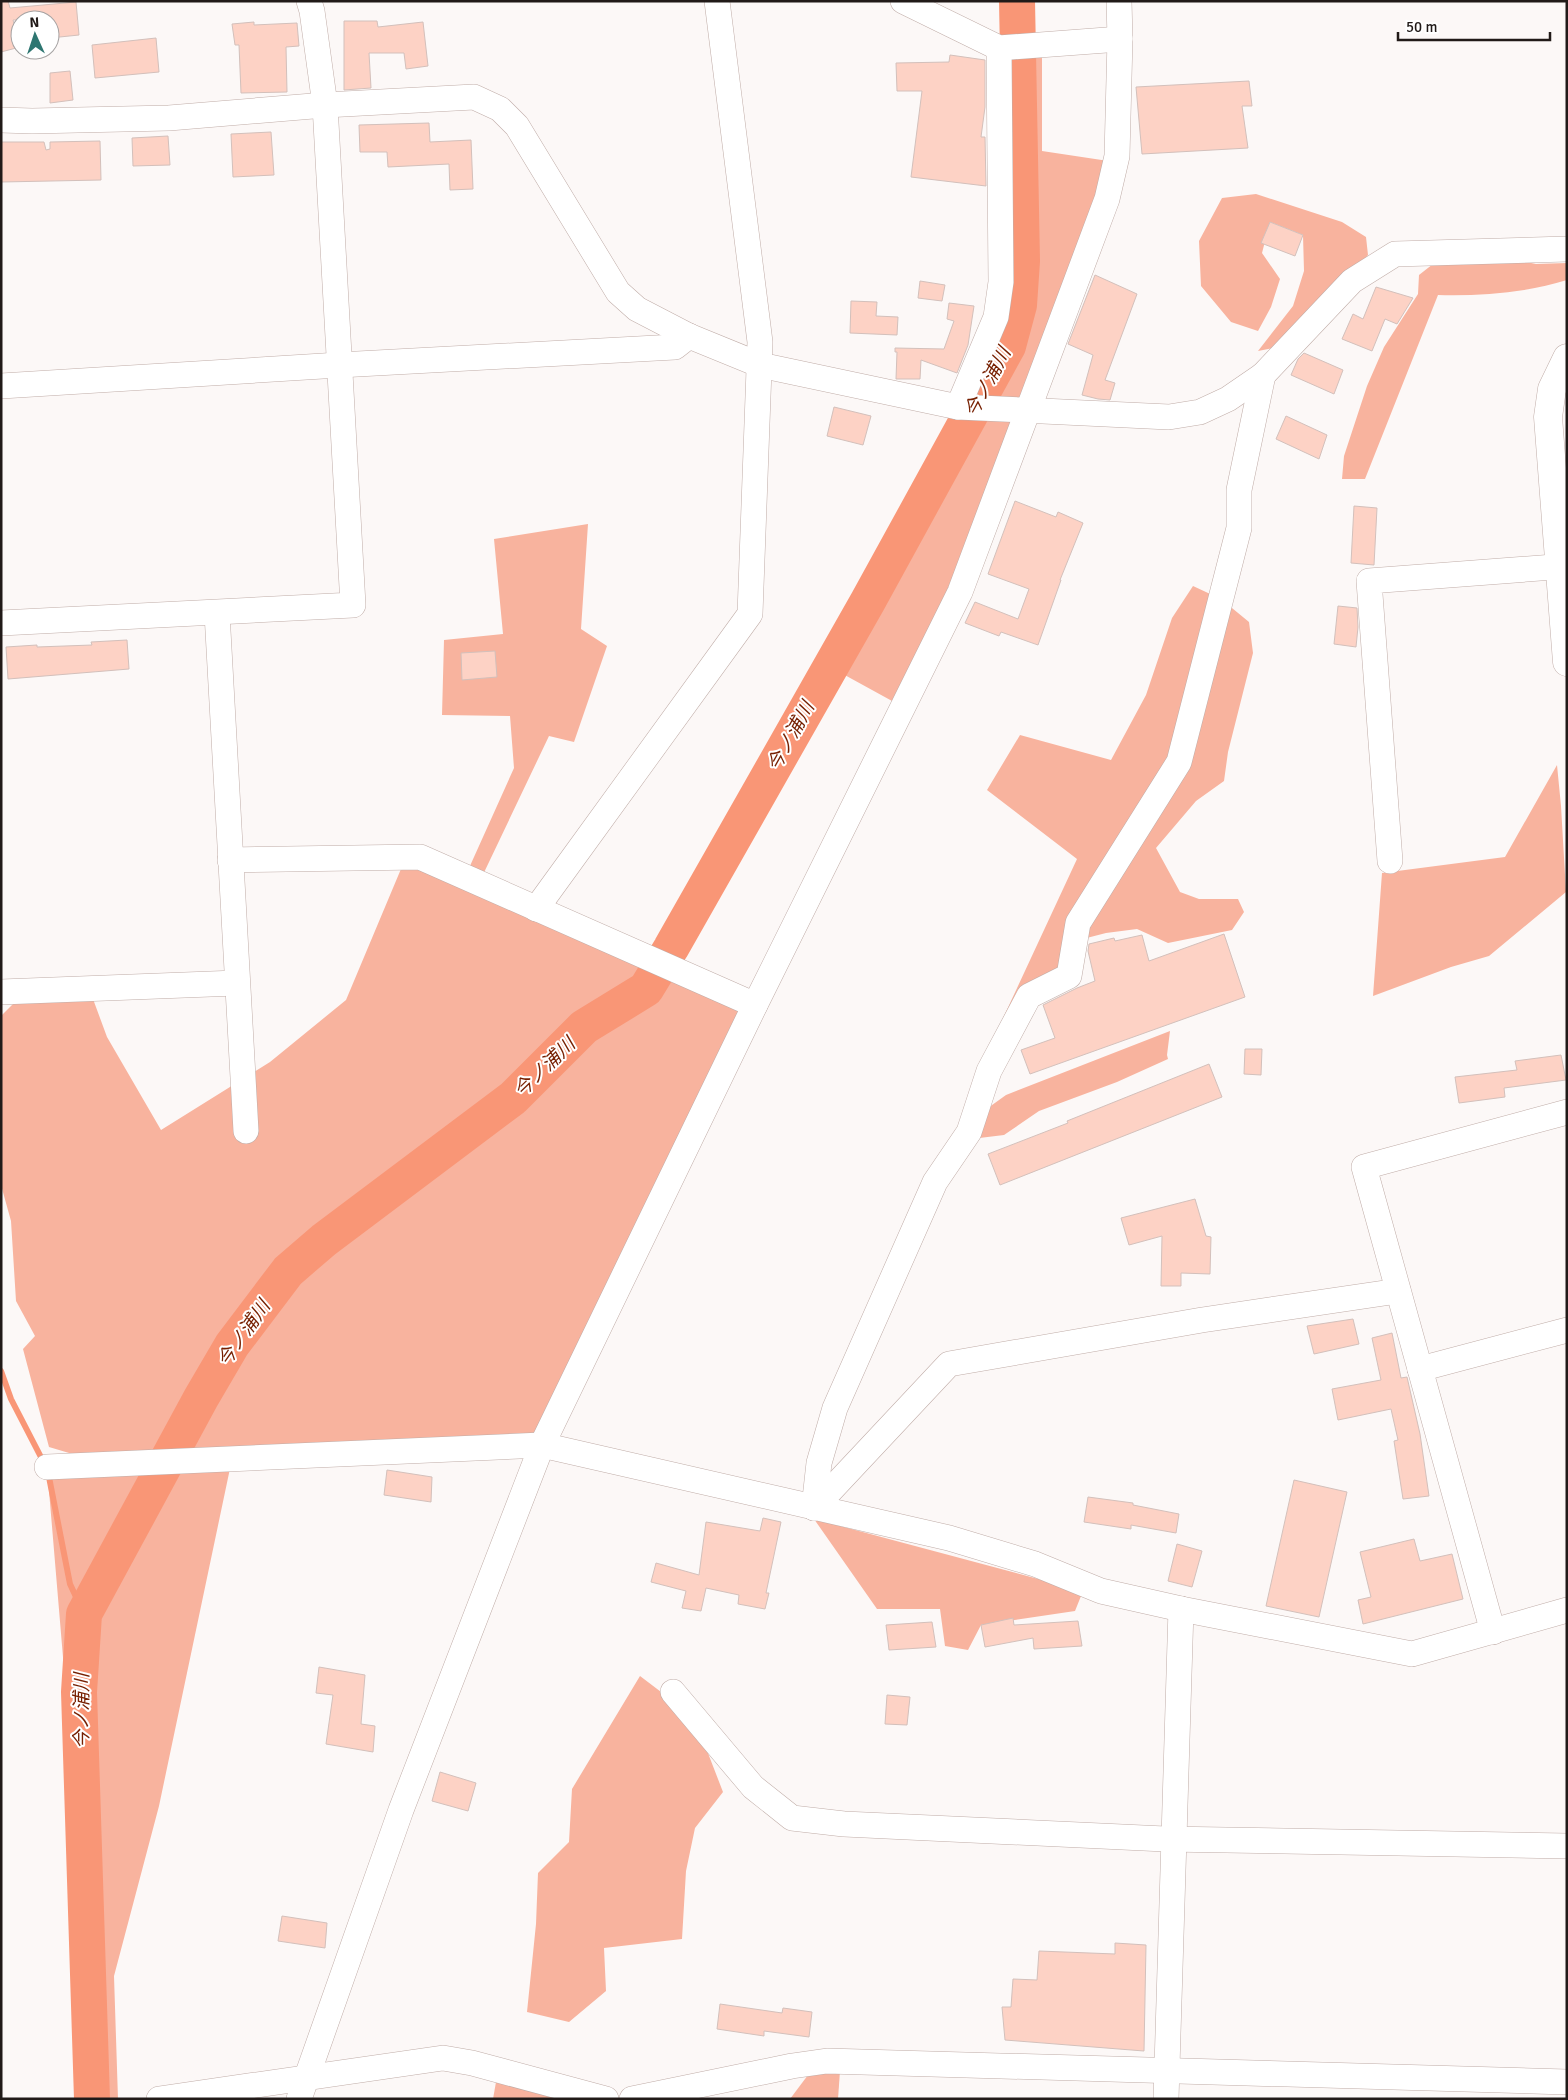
<svg xmlns="http://www.w3.org/2000/svg" width="1568" height="2100" viewBox="0 0 1568 2100" font-family="Signika,'Noto Sans JP',sans-serif">
  <style>
    .green { fill: #f8b39e }
    .lines { fill: none; stroke-linecap: round; stroke-linejoin: round }
    .stream { stroke: #f99676; stroke-width: 6 }
    .river { stroke: #f99676; stroke-width: 36 }
    .building { fill: #fdd2c5; stroke: #d3c0bb }
    .street-casing { stroke: #c0ada8; stroke-width: 26 }
    .secondary-casing { stroke: #c0ada8; stroke-width: 29 }
    .street { stroke: #fff; stroke-width: 25 }
    .secondary { stroke: #fff; stroke-width: 28 }
    .labels { text-anchor: middle; stroke-width: 4; stroke-linejoin: round; paint-order: stroke }
    .water-label { font-size: 19px; font-style: italic; fill: #761f00; stroke: #fff }
  </style>
  <rect width="100%" height="100%" fill="#fcf8f7"/>
  <g class="green">
    <polygon points="999,48 1042,51 1042,151 1115,162 903,707 821,662 892,536 937,444 996,315"/>
    <polygon points="1256,194 1342,222 1366,237 1368,255 1331,302 1279,347 1258,351 1293,306 1304,271 1303,235 1270,222 1262,253 1280,279 1271,307 1258,331 1231,322 1201,286 1199,241 1222,198"/>
    <path d="M1480,252L1536,264L1567,263V280C1525,293 1481,296 1438,295L1365,479H1342L1344,456L1367,386L1384,347L1418,294L1419,275L1447,253Z"/>
    <polygon points="588,524 581,629 607,646 574,742 549,736 479,883 465,877 514,768 510,716 442,715 444,640 503,634 494,539"/>
    <polygon points="1193,586 1221,599 1249,622 1253,653 1228,752 1224,781 1196,801 1156,848 1180,892 1199,899 1238,899 1244,912 1232,930 1168,943 1137,929 1106,933 1075,941 1057,973 984,1059 1077,859 987,790 1020,735 1111,760 1146,695 1172,618"/>
    <polygon points="1557,765 1561,806 1566,892 1489,956 1451,967 1373,996 1382,873 1505,857"/>
    <polygon points="406,857 755,1005 542,1445 232,1459 159,1806 114,1976 118,2099 90,2099 72,1856 65,1681 47,1467 106,1464 49,1447 23,1349 35,1336 16,1301 11,1221 1,1185 1,1016 26,991 93,999 107,1037 161,1130 270,1062 346,1000"/>
    <polygon points="1170,1031 1167,1055 1168,1059 1117,1082 1039,1111 1004,1135 963,1140 974,1118 1006,1095"/>
    <polygon points="814,1519 1083,1591 1075,1611 981,1625 968,1650 945,1646 940,1609 877,1609"/>
    <polygon points="640,1676 694,1717 723,1792 695,1828 686,1871 682,1939 604,1948 606,1991 569,2022 527,2012 536,1924 538,1873 569,1842 572,1789"/>
    <polygon points="840,2071 838,2099 790,2099 808,2075"/>
    <polygon points="496,2082 561,2099 493,2099"/>
  </g>
  <g class="lines">
    <g class="stream">
      <polyline points="1,1371 11,1399 44,1463"/>
      <polyline points="48,1472 70,1584 84,1614"/>
    </g>
    <polyline class="river" points="92,2099 79,1692 84,1614 201,1398 232,1345 288,1271 324,1240 513,1098 584,1027 646,989 671,948 868,601 1008,346 1019,305 1022,261 1017,1"/>
  </g>
  <g class="building">
    <polygon points="1,1 8,1 10,8 76,2 79,35 50,38 50,20 13,20 20,47 1,52"/>
    <polygon points="344,21 377,21 378,27 423,22 428,66 406,69 404,53 369,53 371,88 344,90"/>
    <polygon points="254,22 254,25 297,23 299,46 286,47 287,92 241,93 239,45 235,45 232,24"/>
    <polygon points="156,38 159,72 95,78 92,45"/>
    <polygon points="950,55 985,60 985,107 981,137 985,137 986,186 911,177 922,91 897,91 896,63 949,62"/>
    <polygon points="70,71 73,100 50,103 50,73"/>
    <polygon points="1249,81 1252,106 1242,106 1248,148 1142,154 1136,87"/>
    <polygon points="429,123 430,142 471,140 473,189 450,190 449,164 388,167 387,152 360,152 359,125"/>
    <polygon points="271,132 274,175 233,177 231,134"/>
    <polygon points="168,136 170,165 133,166 132,138"/>
    <polygon points="100,141 101,180 1,182 1,142 44,142 46,150 50,149 50,142"/>
    <polygon points="1270,222 1303,235 1295,256 1261,243"/>
    <polygon points="1095,275 1137,294 1105,380 1115,383 1110,400 1098,399 1082,395 1093,355 1068,344"/>
    <polygon points="920,281 945,285 942,301 918,298"/>
    <polygon points="1376,287 1413,298 1397,324 1385,319 1372,351 1342,339 1353,314 1363,319"/>
    <polygon points="851,301 877,302 876,316 898,317 897,335 850,333"/>
    <polygon points="949,303 974,306 968,345 957,373 921,360 920,379 896,379 897,352 895,352 895,348 944,349 954,321 947,319"/>
    <polygon points="1304,353 1343,370 1334,394 1291,375 1298,359"/>
    <polygon points="834,407 871,416 863,445 827,436"/>
    <polygon points="1286,416 1327,435 1319,459 1276,439"/>
    <polygon points="1015,501 1056,517 1058,512 1083,523 1060,580 1061,580 1038,645 1001,632 999,636 965,623 975,602 1018,619 1029,589 988,574"/>
    <polygon points="1354,506 1377,508 1374,565 1351,563"/>
    <polygon points="1338,606 1357,608 1358,627 1356,647 1334,644"/>
    <polygon points="127,640 129,669 8,679 6,647 37,645 37,647 92,645 91,642"/>
    <polygon points="495,651 497,677 462,680 461,653"/>
    <polygon points="1224,934 1245,997 1030,1074 1021,1050 1055,1038 1043,1005 1077,988 1095,981 1088,951 1089,944 1114,938 1115,941 1142,935 1149,961"/>
    <polygon points="1245,1049 1262,1049 1261,1075 1244,1074"/>
    <polygon points="1561,1055 1566,1080 1504,1088 1505,1097 1459,1103 1455,1077 1517,1070 1515,1061"/>
    <polygon points="1209,1064 1222,1097 1000,1185 988,1154 1068,1123 1067,1121"/>
    <polygon points="1195,1199 1206,1236 1211,1237 1210,1274 1181,1273 1181,1286 1161,1286 1162,1236 1129,1245 1121,1218"/>
    <polygon points="1353,1319 1359,1344 1314,1354 1307,1326"/>
    <polygon points="1392,1333 1401,1378 1407,1377 1420,1434 1429,1496 1403,1499 1394,1441 1398,1440 1391,1409 1338,1420 1332,1389 1381,1380 1372,1338"/>
    <polygon points="387,1470 432,1477 431,1502 384,1495"/>
    <polygon points="1294,1480 1347,1492 1319,1617 1266,1606"/>
    <polygon points="1088,1497 1133,1503 1133,1505 1179,1514 1176,1533 1131,1525 1131,1529 1084,1522"/>
    <polygon points="763,1518 781,1522 766,1593 769,1593 765,1609 738,1604 739,1595 706,1588 701,1611 682,1608 686,1591 651,1582 656,1563 699,1575 706,1522 760,1531"/>
    <polygon points="1414,1539 1420,1561 1452,1554 1463,1599 1363,1624 1358,1600 1371,1597 1360,1552"/>
    <polygon points="1177,1544 1202,1551 1192,1587 1168,1581"/>
    <polygon points="1013,1618 1014,1625 1078,1621 1082,1646 1034,1649 1033,1638 985,1647 981,1625"/>
    <polygon points="932,1622 936,1647 889,1650 886,1625"/>
    <polygon points="319,1667 365,1675 361,1724 375,1726 373,1752 326,1744 333,1695 316,1693"/>
    <polygon points="887,1695 910,1697 907,1725 885,1724"/>
    <polygon points="440,1772 476,1783 468,1811 432,1801"/>
    <polygon points="282,1916 327,1923 325,1948 278,1941"/>
    <polygon points="1115,1943 1146,1945 1144,2051 1005,2040 1002,2007 1011,2007 1013,1979 1037,1980 1039,1951 1115,1954"/>
    <polygon points="720,2004 782,2013 783,2008 812,2012 809,2037 764,2031 764,2036 717,2029"/>
  </g>
  <g class="lines">
    <defs>
      <g id="street">
        <polyline points="903,1 999,48 1120,39"/>
        <polyline points="1,120 32,121 169,118 325,105 474,97 500,109 517,126 618,292 637,309 689,336 760,365 958,407 1169,417 1200,412 1228,399 1263,375 1352,281 1395,254 1567,249"/>
        <polyline points="1,386 339,365 675,347 689,336"/>
        <polyline points="958,407 996,317 1001,282 999,48"/>
        <polyline points="217,613 246,1131"/>
        <polyline points="1,623 353,605 325,105 312,11 309,1"/>
        <polyline points="230,860 420,857 755,1005"/>
        <polyline points="1390,861 1369,581 1567,566"/>
        <polyline points="536,909 750,614 760,342 717,1"/>
        <polyline points="1,992 237,983"/>
        <polyline points="1420,1369 1567,1330"/>
        <polyline points="47,1467 542,1445 949,1538 1035,1564 1101,1591 1181,1609 1412,1654 1567,1610"/>
        <polyline points="814,1508 819,1463 835,1408 935,1182 969,1132 989,1071 1029,996 1069,976 1078,923 1179,762 1239,528 1239,490 1263,375"/>
        <polyline points="814,1508 949,1364 1202,1320 1398,1291"/>
        <polyline points="1493,1632 1364,1167 1567,1112"/>
        <polyline points="673,1692 753,1787 792,1818 844,1824 1165,1839 1567,1846"/>
        <polyline points="159,2099 443,2058 472,2063 606,2099"/>
        <polyline points="299,2099 401,1810 542,1445 755,1005 960,592 1107,199 1117,156 1120,39 1119,1"/>
        <polyline points="632,2099 792,2066 827,2061 1567,2082"/>
        <polyline points="1166,2099 1181,1609"/>
      </g>
      <polyline id="secondary" points="1567,358 1552,389 1548,417 1567,662"/>
    </defs>
    <use href="#street" class="street-casing"/>
    <use href="#secondary" class="secondary-casing"/>
    <use href="#street" class="street"/>
    <use href="#secondary" class="secondary"/>
  </g>
  <g class="labels">
    <g class="water-label">
      <text transform="translate(987 382) rotate(-62)" y="7">今ノ浦川</text>
      <text transform="translate(790 736) rotate(-61)" y="7">今ノ浦川</text>
      <text transform="translate(544 1067) rotate(-44)" y="7">今ノ浦川</text>
      <text transform="translate(243 1333) rotate(-55)" y="7">今ノ浦川</text>
      <text transform="translate(81 1711) rotate(-90)" y="7">今ノ浦川</text>
    </g>
  </g>
  <rect width="1568" height="2100" fill="none" stroke="#211a18" stroke-width="5"/>
  <g transform="translate(35 35) rotate(357)"><circle r="24" fill="#ffffff" stroke="#a6a3a3"/>
  <path d="M0-4L9 19L0 12L-9 19Z" fill="#2e7671"/>
  <text y="-8" font-size="14" font-weight="bold" text-anchor="middle" fill="#211a18">N</text>
  </g>
  <path d="M1398 32v8h152v-8" fill="none" stroke="#211a18" stroke-width="2.5"/>
  <text x="1406" y="32" font-size="15" fill="#211a18" stroke="#ffffff" stroke-width="4" paint-order="stroke">50 m</text>
</svg>
